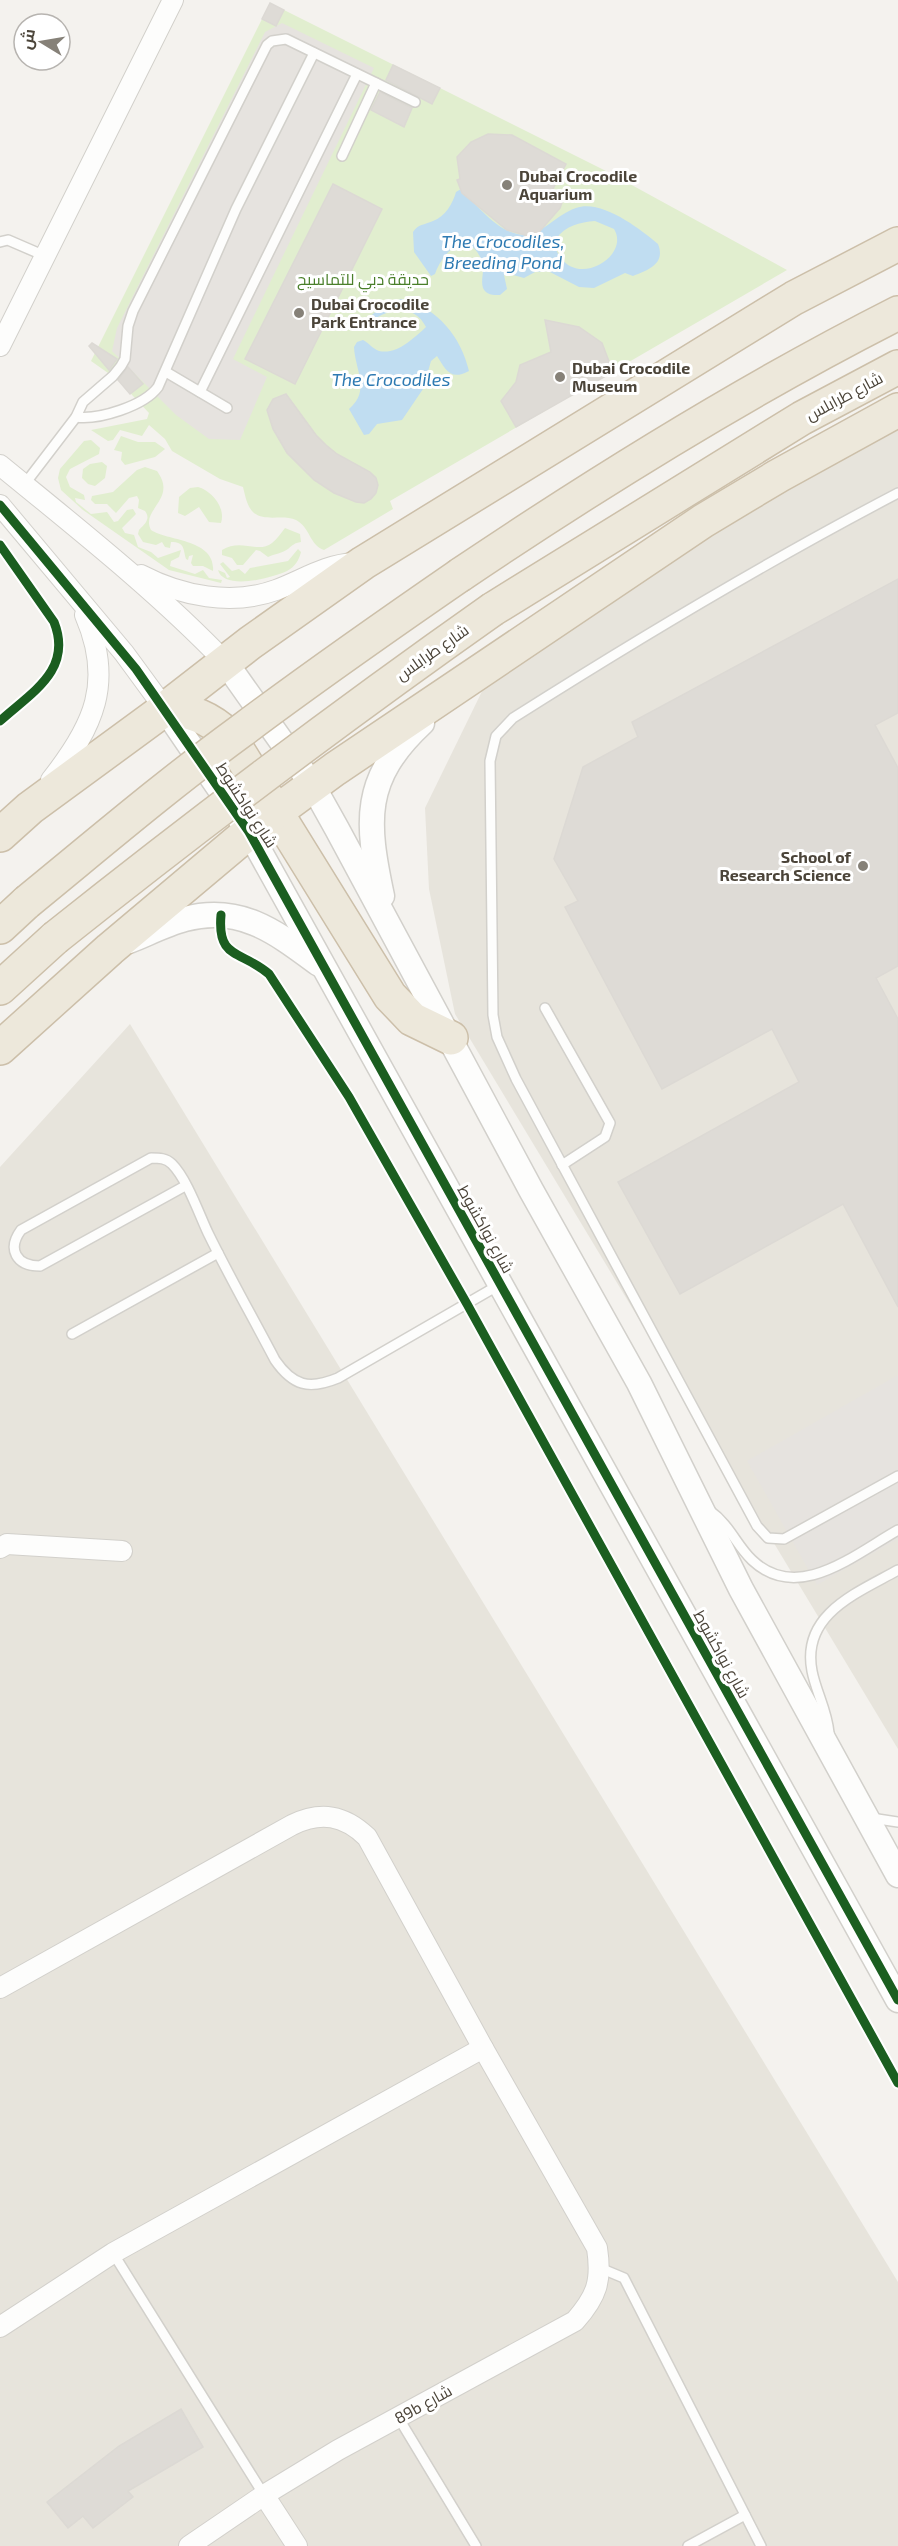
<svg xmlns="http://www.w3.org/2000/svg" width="898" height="2546" viewBox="0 0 898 2546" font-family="'Exo 2',Cairo,sans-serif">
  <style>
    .residential { fill: #e7e4dc }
    .green { fill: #e1eecf }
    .parking { fill: #e6e3df }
    .water { fill: #c0ddf1; fill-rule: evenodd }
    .building { fill: #dedbd6; stroke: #dcd9d4; stroke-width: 1.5 }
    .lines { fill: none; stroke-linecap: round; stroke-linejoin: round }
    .service-casing { stroke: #d2d0cb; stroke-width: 12 }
    .minor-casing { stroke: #d2d0cb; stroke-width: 22 }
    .tertiary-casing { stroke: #d2d0cb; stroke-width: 27 }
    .motorway-casing { stroke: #ccbfa9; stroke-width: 36 }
    .service { stroke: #fdfdfc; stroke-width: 9 }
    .minor { stroke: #fdfdfc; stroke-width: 20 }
    .tertiary { stroke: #fdfdfc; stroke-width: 24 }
    .motorway { stroke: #ede8db; stroke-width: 33 }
    .motorway-bridge-casing { stroke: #ccbfa9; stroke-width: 36; stroke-linecap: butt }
    .motorway-bridge { stroke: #ede8db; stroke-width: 33 }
    .cycleway-casing { stroke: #fff; stroke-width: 13 }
    .cycleway { stroke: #1b5e20; stroke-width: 9 }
    .poi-dot { fill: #868178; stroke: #fff; stroke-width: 2 }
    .labels { text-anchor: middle; stroke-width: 6; stroke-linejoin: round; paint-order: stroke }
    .poi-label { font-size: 16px; font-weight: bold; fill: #4b4439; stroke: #fff; text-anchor: start }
    .park-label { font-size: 16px; fill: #4a7f2a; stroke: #fff }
    .street-label { font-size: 16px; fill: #4b4439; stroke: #fff }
    .water-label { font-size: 18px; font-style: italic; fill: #2e7ab2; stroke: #fff }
  </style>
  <rect width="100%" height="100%" fill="#f4f2ee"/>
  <g class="residential">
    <polygon points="898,427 898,1749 455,1014 429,889 425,808 489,677 852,447"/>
    <polygon points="130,1024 898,2282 898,2546 0,2546 0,1167"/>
  </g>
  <g class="green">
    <path d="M270,3L608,172L787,270L390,501L393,509L324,550C310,546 310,527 296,520C283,514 266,522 254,513C247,507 245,495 243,487L220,479L172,451L165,439L149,425L142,436L120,430L113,440L108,441L91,430L147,419L149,413L118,380L91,361Z"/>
    <polygon points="121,436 138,442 155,442 165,449 155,457 125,465 121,460 122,452 114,450"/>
    <polygon points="91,440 100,448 99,454 70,469 66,477 70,487 84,495 85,500 75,498 76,502 91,514 107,512 114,522 118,521 127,510 133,509 136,514 122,528 125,533 134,535 138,547 151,552 158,558 181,550 179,557 171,561 170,566 195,574 203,570 209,578 222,580 221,583 169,570 83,510 61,490 58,478 60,469 84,441"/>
    <polygon points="102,462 107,466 105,478 95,486 88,484 82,478 83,469 90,464"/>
    <path d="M145,467L157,471C178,500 140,509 151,530C167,541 216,539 213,571L203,566H193L191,563L193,555L189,556L188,560L186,559C183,549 185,542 171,542L170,548L165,547L162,542L156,545L143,542L138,534L139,530C145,524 151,519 145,511L138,508L139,500L137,496L129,498L116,513L107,504H95L91,500L92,496L113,492L137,470Z"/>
    <path d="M198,487C212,491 226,508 221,523L209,522L199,507L185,516L178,513L179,497L190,488Z"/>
    <path d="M285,528L300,534L301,542C294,543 293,545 288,549C283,553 274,554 268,557L260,551L256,550L243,565H237L232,558L222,555V550C241,538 258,554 272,543C277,539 281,533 285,528Z"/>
    <path d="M298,549L301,552C299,560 295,567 287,571C272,578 224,591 218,570L225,573L227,578L230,577L220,564L223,562L232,571L239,569L245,574L250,568L288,561Z"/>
  </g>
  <g class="parking">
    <polygon points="282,23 374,68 233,359 267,377 240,440 209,439 176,415 112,351 117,328 265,32"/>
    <polygon points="898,1375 898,1539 817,1585 747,1461"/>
  </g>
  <g class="water">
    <path d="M461,189C475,203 493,227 514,233C539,241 554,215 576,208C601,199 639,228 658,244C666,264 648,270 633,276L625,273L594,288L579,287L548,271L535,272L524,278L506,273L504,275L507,289L500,295C493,295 486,295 483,288C480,279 486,269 481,259C467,227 442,253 435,274L431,276L414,252L413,232C418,224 424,225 433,221C445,217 453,203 456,192ZM595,221L614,229C630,255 581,286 561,258C556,252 555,247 556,239C565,226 580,222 595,221Z"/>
    <path d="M402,299C438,308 461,337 469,371C450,381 446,370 437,356L431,361L423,389L402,420L377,424L369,434L364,435L349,409C371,391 355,370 354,347L357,342L363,340C369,343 373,349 379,351C397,355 414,338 426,327C413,301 385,309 366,325L363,322L388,302Z"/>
  </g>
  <g class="building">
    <polygon points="270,3 284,10 276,26 262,19"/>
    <polygon points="393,65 440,88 432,104 386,80"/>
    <polygon points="380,92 412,108 404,127 371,110"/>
    <polygon points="488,134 512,135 566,164 552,191 564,197 560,208 540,231 540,235 526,238 525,235 507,230 462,193 457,180 460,179 457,157 471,142"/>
    <polygon points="333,184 382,209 295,384 245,359"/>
    <polygon points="545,320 579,327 602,343 613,372 516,427 501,401 516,382 520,365 551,352"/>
    <polygon points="92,343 117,359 109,370 89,346"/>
    <polygon points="128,367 143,384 130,394 118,380"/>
    <polygon points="286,394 316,435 326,445 337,454 370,472 376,478 378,485 376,493 371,499 364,503 356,502 334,493 314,480 287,453 273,429 267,410 273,399"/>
    <polygon points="898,579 898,713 875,725 898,768 898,966 876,978 898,1019 898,1307 843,1204 680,1294 618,1182 799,1082 772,1029 662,1089 565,907 578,901 554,859 583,767 638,737 632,722"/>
    <polygon points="181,2409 203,2447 128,2491 133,2497 93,2528 83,2516 68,2528 47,2502 119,2446"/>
  </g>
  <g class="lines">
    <defs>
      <g id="service">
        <polyline points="342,156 376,83"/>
        <polyline points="0,242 8,240 45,256"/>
        <polyline points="166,372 227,408"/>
        <polyline points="200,392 357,74"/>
        <path d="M76,417C99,420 144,406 158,387L236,209L314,53"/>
        <polyline points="24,485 76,417 83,402 113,376 121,366 125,359 128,326 133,311 267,45 272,41 286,39 415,102"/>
        <path d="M898,493C766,562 639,638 513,718L496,736L490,761L493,1015L497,1037L516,1079L757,1526L768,1538L784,1539L898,1476"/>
        <polyline points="545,1008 610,1123 605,1137 562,1165"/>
        <path d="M185,1186L40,1266C16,1266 7,1249 21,1230L151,1158C159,1158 166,1158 172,1164C187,1179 199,1214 208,1233C229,1276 253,1318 275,1360C293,1386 309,1390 338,1378L499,1285"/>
        <polyline points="72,1334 218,1253"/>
        <path d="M710,1511C730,1525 736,1545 752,1560C798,1604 855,1554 898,1530"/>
        <path d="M829,1733C827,1710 816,1692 812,1671C801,1614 857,1593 898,1570"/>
        <polyline points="871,1818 898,1822"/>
        <polyline points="113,2253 264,2495"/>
        <polyline points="600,2268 624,2278 761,2546"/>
        <polyline points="398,2417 476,2546"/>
        <polyline points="688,2546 745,2515"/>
      </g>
      <g id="minor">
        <polyline points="0,346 173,0"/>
        <path d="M0,465C77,528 157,591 226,663"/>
        <polyline points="0,505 124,653 165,709"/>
        <path d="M141,575C181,596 232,606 276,590C303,580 324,565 354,563"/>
        <path d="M51,780C94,726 114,682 85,615"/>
        <polyline points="0,1548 7,1544 122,1551"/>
        <path d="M0,1988L292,1825C321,1811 344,1815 367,1837L483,2048L597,2248C602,2281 597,2296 575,2321L338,2450L264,2495L189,2546"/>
        <polyline points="0,2327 113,2253 483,2048"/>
        <polyline points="264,2495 297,2546"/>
      </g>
      <g id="tertiary">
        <polyline points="226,663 313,786 337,829 531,1190 639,1383 741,1589 898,1875"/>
        <polyline points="165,709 249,832 898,2000"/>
        <path d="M382,896C366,821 362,779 422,723"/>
        <path d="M129,941C147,934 166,924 185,919C241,904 277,933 319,964"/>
      </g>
      <g id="motorway">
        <path d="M460,575C601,480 746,390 898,313"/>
        <polyline points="493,609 802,418 898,367"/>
        <path d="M165,709C191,710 210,718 229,736L390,996L412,1019L451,1038"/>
        <polyline points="0,835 30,808 165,709 250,643 363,563 794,298 898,244"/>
        <polyline points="0,927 27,902"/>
        <polyline points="0,988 55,938"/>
        <polyline points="0,1048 110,949 249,832 335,769 703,521 778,476 898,410"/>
      </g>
    </defs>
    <use href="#service" class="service-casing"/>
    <use href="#minor" class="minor-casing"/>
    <use href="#tertiary" class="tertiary-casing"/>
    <use href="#motorway" class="motorway-casing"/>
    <use href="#service" class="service"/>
    <use href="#minor" class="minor"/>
    <use href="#tertiary" class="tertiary"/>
    <use href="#motorway" class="motorway"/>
    <defs>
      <g id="motorway-bridge">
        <path d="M27,902C98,844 167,785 241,731C313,677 386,626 460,575"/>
        <path d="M55,938C198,824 344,714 493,609"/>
      </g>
    </defs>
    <use href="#motorway-bridge" class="motorway-bridge-casing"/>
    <use href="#motorway-bridge" class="motorway-bridge"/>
    <defs>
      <g id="cycleway">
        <polyline points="0,505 136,669 249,832 898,2000"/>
        <path d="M0,545L54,622C73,670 32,692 0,721"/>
        <path d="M221,915C217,960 241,950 269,974L349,1097L467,1304L898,2083"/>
      </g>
    </defs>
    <use href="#cycleway" class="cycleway-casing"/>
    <use href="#cycleway" class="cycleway"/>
  </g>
  <g class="poi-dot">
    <circle cx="507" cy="185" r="6"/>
    <circle cx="299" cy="313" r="6"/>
    <circle cx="560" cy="377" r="6"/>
    <circle cx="863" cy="866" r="6"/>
  </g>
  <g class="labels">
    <g class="poi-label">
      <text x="519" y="182">Dubai Crocodile<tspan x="519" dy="18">Aquarium</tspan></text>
      <text x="311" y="310">Dubai Crocodile<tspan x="311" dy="18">Park Entrance</tspan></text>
      <text x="572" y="374">Dubai Crocodile<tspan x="572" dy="18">Museum</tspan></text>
      <text x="851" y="863" text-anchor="end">School of<tspan x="851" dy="18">Research Science</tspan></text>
    </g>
    <g class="park-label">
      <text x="363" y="285">حديقة دبي للتماسيح</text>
    </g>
    <g class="street-label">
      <text transform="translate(844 396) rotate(-28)" y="6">شارع طرابلس</text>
      <text transform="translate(432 652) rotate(-35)" y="6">شارع طرابلس</text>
      <text transform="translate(247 805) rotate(57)" y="6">شارع نواكشوط</text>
      <text transform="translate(486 1229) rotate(61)" y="6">شارع نواكشوط</text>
      <text transform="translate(722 1654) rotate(61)" y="6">شارع نواكشوط</text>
      <text transform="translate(423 2404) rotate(-29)" y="6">89b شارع</text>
    </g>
    <g class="water-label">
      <text x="503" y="248">The Crocodiles,<tspan x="503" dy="21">Breeding Pond</tspan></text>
      <text x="391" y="386">The Crocodiles</text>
    </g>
  </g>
  <g transform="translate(42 42) rotate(281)"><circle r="28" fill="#ffffff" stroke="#b7b4b0" stroke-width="1.5"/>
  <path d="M0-4.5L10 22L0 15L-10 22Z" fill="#868178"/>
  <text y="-9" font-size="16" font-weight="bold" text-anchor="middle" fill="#4b4439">ش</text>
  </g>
</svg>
